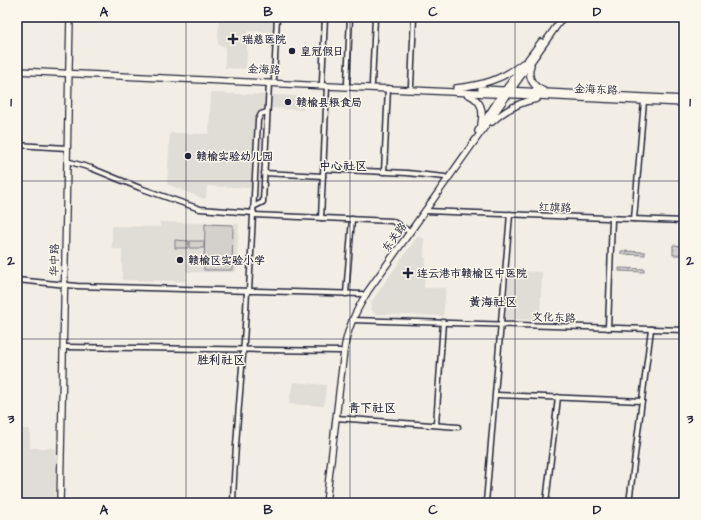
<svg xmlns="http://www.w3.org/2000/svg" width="701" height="520" viewBox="0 0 701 520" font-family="'Architects Daughter','LXGW WenKai TC',sans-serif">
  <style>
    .built { fill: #e0dcd6 }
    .grass { fill: url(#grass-dots); stroke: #7b7a84 }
    .park { fill: #d4d1cc; stroke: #7b7a84 }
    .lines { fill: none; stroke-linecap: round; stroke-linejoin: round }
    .minor-casing { stroke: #22223b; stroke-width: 7 }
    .major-casing { stroke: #22223b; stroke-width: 8 }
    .minor { stroke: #fbf7ec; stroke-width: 4 }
    .major { stroke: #fbf7ec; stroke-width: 5.5 }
    .grid { fill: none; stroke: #22223b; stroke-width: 1; stroke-opacity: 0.55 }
    .poi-dot { fill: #22223b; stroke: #fbf7ec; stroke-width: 1.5 }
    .labels { text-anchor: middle; stroke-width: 3; stroke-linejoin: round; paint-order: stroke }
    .poi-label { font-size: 11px; font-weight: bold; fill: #22223b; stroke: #fbf7ec; text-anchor: start }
    .street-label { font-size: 11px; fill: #22223b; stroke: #fbf7ec }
    .neighbourhood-label { font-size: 12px; font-weight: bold; fill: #22223b; stroke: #fbf7ec }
    .neatline { fill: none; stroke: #22223b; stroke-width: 1.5 }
    .grid-label { font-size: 13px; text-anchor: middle; font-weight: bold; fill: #22223b }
  </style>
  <defs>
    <pattern id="grass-dots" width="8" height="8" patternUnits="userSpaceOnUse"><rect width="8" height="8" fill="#d4d1cc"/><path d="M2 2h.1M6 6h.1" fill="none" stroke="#b6b3b0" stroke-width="1.8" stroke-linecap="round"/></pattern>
  </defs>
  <rect width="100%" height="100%" fill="#f2eee5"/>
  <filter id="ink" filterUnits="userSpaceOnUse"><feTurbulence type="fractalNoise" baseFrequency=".025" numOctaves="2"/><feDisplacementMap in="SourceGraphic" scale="8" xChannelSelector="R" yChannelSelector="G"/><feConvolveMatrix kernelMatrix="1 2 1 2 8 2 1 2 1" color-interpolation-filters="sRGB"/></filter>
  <g filter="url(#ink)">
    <g class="built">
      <polygon points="219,17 274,17 273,32 248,31 246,69 225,68 225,46 218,45"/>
      <polygon points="211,93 265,95 264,112 257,112 254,188 207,186 206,198 204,199 167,184 170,133 209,134"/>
      <polygon points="272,95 303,96 303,110 272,108"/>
      <polygon points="160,222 239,224 236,272 186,272 186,281 122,280 122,249 112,249 112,226 160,227"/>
      <polygon points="417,237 424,238 424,258 426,258 424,288 446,288 443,316 375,314 371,309 372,301"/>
      <polygon points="509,271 542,272 540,320 506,319"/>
      <polygon points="293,382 326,385 324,406 289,404"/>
      <polygon points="17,429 30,429 30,448 56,448 55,503 17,503"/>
    </g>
    <g class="grass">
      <polygon points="673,245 684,246 683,255 673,255"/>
      <polygon points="621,251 645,252 645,255 621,254"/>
      <polygon points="619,268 644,269 644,272 619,271"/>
    </g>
    <g class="park">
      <polygon points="205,224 233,225 232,270 204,270"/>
      <polygon points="175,240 189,241 188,248 175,248"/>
      <rect x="190" y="241" width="14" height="7"/>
    </g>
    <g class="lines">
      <defs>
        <g id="minor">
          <polyline points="274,79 277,17"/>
          <polyline points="322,82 325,17"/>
          <polyline points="347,83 350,17"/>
          <polyline points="372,84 375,17"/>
          <polyline points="411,86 414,17"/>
          <polyline points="17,145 67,148"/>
          <polyline points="70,162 91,168 140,188 200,209 254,213"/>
          <polyline points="324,169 407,173 445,177"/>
          <polyline points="384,172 388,88"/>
          <polyline points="264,173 323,176"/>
          <polyline points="255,206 263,202 269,83"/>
          <polyline points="426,211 684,221"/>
          <polyline points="254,215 392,221 407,230"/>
          <polyline points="321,218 327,86"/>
          <polyline points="634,219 644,101"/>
          <polyline points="17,280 77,286 362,294"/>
          <polyline points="249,291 258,120 261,114 267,112"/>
          <polyline points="346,294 352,219"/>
          <polyline points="352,320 684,330"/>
          <polyline points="608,328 612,219"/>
          <polyline points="66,347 340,351"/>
          <polyline points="496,395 642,401"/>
          <polyline points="336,418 458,427"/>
          <polyline points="436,425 443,322"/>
          <path d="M233,503C235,432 244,362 247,291"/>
          <polyline points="486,503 510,214"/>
          <polyline points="546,503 558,397"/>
          <polyline points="629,503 651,329"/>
        </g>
        <g id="major">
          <path d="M531,65C527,77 532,86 544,91"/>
          <polyline points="17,71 684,103"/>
          <path d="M456,88C482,85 502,80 523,63"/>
          <polyline points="481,89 684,99"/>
          <path d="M467,94C481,100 484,109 481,124"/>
          <path d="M492,122C505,110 519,102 537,99"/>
          <polyline points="478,131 502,94 541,42"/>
          <polyline points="60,503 70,17"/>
          <path d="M326,503L344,351C347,328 356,311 368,291L563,17"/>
        </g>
      </defs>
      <use href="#minor" class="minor-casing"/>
      <use href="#major" class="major-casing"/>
      <use href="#minor" class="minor"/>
      <use href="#major" class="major"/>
    </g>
  </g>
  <path class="grid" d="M186,17V503M350,17V503M515,17V503M17,181H684M17,339H684"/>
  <g class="poi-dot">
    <path d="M231 33h4v4h4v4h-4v4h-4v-4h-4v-4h4z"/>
    <circle cx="292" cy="51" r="4"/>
    <circle cx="288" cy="102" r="4"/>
    <circle cx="188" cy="156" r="4"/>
    <circle cx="180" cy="260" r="4"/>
    <path d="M406 267h4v4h4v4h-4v4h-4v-4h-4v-4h4z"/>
  </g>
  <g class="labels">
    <g class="poi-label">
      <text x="242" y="43">瑞慈医院</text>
      <text x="300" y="55">皇冠假日</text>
      <text x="296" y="106">赣榆县粮食局</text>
      <text x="196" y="160">赣榆实验幼儿园</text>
      <text x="188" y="264">赣榆区实验小学</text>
      <text x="417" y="277">连云港市赣榆区中医院</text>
    </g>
    <g class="street-label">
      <text transform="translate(264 69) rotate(3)" y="4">金海路</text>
      <text transform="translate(596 89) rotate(2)" y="4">金海东路</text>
      <text transform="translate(555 207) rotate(2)" y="4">红旗路</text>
      <text transform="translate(394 237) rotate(-54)" y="4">东关路</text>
      <text transform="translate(54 260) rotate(-89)" y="4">华中路</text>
      <text transform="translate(554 317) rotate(2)" y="4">文化东路</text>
    </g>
    <g class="neighbourhood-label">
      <text x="343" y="170">中心社区</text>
      <text x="493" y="306">黄海社区</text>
      <text x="221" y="364">胜利社区</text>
      <text x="372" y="412">青下社区</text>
    </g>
  </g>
  <rect width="701" height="520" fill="none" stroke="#fbf7ec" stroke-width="44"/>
  <rect x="22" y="22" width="657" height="476" class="neatline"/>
  <g class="grid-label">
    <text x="104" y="16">A</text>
    <text x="268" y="16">B</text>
    <text x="433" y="16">C</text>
    <text x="597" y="16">D</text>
    <text x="11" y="106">1</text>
    <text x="690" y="106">1</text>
    <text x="11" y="265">2</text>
    <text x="690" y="265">2</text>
    <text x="11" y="423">3</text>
    <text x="690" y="423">3</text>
    <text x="104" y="514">A</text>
    <text x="268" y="514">B</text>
    <text x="433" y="514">C</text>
    <text x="597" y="514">D</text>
  </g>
</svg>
